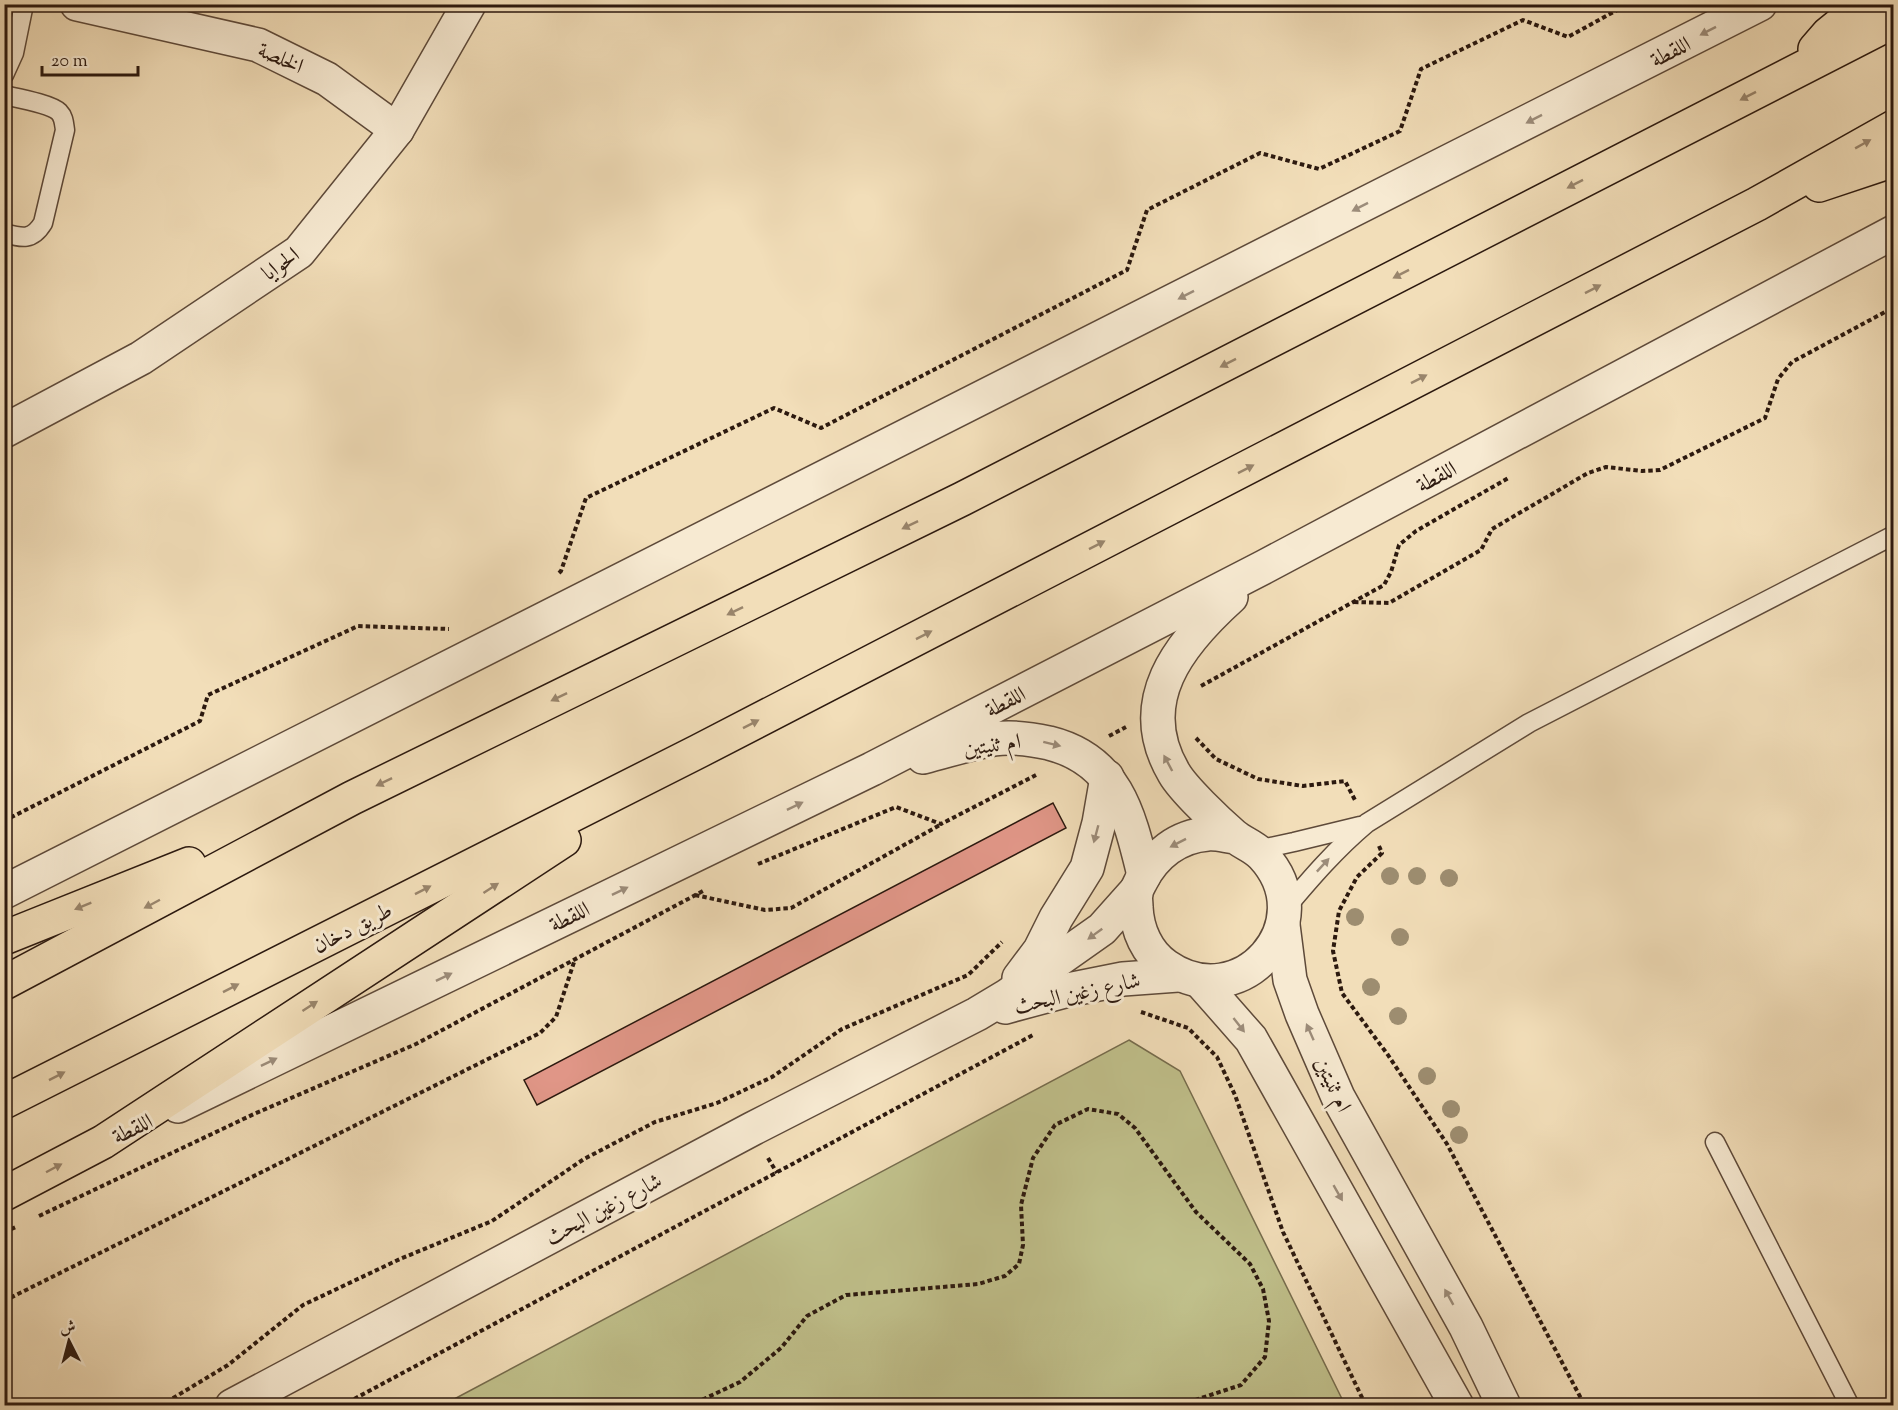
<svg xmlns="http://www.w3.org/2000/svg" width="1898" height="1410" viewBox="0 0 1898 1410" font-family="'Sorts Mill Goudy',Amiri,serif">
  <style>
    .green { fill: #c0c08b; stroke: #766c4d; stroke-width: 1.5 }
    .building { fill: #e09687; stroke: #2c190f; stroke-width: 1.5 }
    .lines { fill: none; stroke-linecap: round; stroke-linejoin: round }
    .lane-casing { stroke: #5e4a3a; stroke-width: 21 }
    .street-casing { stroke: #5e4a3a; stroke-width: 36 }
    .primary-casing { stroke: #2c190f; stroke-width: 36 }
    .path { stroke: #2c190f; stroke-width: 4; stroke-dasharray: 4.5 3; stroke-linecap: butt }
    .lane { stroke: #f7ead2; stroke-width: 18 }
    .street { stroke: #f7ead2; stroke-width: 33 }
    .primary { stroke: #f2deb9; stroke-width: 33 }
    .tree { fill: #9d8d70 }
    .oneway { fill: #9c8c7a }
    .oneway2 { fill: #99856c }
    .labels { text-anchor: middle; stroke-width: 6; stroke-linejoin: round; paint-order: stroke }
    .street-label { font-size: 22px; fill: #2c190f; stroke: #f7ead2 }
  </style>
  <rect width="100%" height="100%" fill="#f2deb9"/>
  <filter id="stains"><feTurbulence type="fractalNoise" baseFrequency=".00333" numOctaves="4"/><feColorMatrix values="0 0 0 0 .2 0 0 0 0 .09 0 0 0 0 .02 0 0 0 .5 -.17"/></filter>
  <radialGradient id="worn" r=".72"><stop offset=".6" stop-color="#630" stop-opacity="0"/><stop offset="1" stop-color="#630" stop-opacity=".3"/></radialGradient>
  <polygon class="green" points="1129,1040 1180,1071 1345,1405 443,1405"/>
  <polygon class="building" points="1053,803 1066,828 537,1105 524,1080"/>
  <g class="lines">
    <defs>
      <g id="lane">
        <polyline points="4,75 14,53 24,4"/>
        <path d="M4,95C17,98 51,104 59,112C64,117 64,124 65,130L43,223C32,241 22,238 4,233"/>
        <polyline points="1257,850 1294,842 1360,826"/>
        <path d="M1285,909C1311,878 1336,849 1367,823L1529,723L1894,535"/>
        <polyline points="1715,1142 1850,1406"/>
      </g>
      <g id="street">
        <polyline points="77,4 258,45 327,79 397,130"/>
        <polyline points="4,431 141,358 299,252 397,130 469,4"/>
        <path d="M1231,597C1179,644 1132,702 1174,773C1183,789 1218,822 1233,835C1242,843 1254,846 1263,856C1325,923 1240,1018 1166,966C1147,953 1137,930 1136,907C1136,903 1135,898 1136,894C1136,890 1139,885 1141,881C1154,855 1178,836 1208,834C1216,833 1226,836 1235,837"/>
        <path d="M923,757C947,751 971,743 994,739C1013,736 1031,739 1049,743C1117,760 1129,814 1144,875"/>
        <polyline points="4,892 1760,4"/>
        <polyline points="1283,925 1290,980 1302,1014 1338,1097 1466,1327 1504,1406"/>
        <polyline points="1019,978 1040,950 1056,918 1087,868 1099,823 1107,777"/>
        <polyline points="1200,981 1251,1039 1457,1406"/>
        <polyline points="1005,1007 1068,990 1123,979 1178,975"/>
        <polyline points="178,1106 872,769 1264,567 1894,232"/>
        <polyline points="232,1406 752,1129 977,1014 1007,996 1102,929 1135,892"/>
      </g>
      <g id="primary">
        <polyline points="1815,49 1828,34 1865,4"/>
        <polyline points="1819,185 1894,160"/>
        <polyline points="4,938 189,864"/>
        <polyline points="4,983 352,798 962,499 1894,21"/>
        <polyline points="4,1102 699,751 1194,495 1757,204 1894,127"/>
        <polyline points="4,1194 103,1142 564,840"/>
      </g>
    </defs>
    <use href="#lane" class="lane-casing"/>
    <use href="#street" class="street-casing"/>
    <use href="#primary" class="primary-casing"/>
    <g class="path">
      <polyline points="559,573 561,571 586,498 774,408 821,428 1127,270 1147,210 1260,153 1319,169 1400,131 1421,69 1523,20 1568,37 1628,4"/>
      <polyline points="1354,602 1389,603 1481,550 1492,529 1588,473 1606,467 1642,471 1660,470 1765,418 1778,379 1792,362 1885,312 1894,310"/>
      <polyline points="1201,686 1384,585 1391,572 1399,545 1416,531 1510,477"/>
      <polyline points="1109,736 1126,727"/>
      <polyline points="1196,738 1216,759 1258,779 1303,786 1345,781 1356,802"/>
      <polyline points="4,821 200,721 208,695 358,626 449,629"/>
      <polyline points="1379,846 1382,853 1357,877 1339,911 1333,951 1342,993 1388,1055 1447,1144 1585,1406"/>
      <polyline points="758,864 896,807 941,824 1036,775"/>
      <polyline points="695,895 765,910 791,908 940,825"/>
      <polyline points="1141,1012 1188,1028 1217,1057 1235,1095 1283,1232 1366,1406"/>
      <polyline points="768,1158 777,1173"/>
      <polyline points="39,1216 254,1114 416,1044 703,891"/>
      <polyline points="4,1232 16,1227"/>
      <polyline points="4,1301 540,1033 556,1017 575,959"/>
      <polyline points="160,1406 228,1365 303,1305 400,1259 492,1221 584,1159 655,1122 717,1103 772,1077 842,1029 968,975 1002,942"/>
      <polyline points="341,1406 1033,1035"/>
      <polyline points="689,1406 740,1382 781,1348 807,1316 846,1295 978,1284 1005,1276 1019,1264 1023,1245 1021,1205 1033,1158 1055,1125 1088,1109 1118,1114 1135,1128 1196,1212 1250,1264 1263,1289 1269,1321 1265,1357 1241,1385 1189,1402 1183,1406"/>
    </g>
    <use href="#lane" class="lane"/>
    <use href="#street" class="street"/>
    <use href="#primary" class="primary"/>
  </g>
  <g class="tree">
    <circle cx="1390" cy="876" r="9"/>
    <circle cx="1417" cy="876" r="9"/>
    <circle cx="1449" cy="878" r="9"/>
    <circle cx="1355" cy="917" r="9"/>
    <circle cx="1400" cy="937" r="9"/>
    <circle cx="1371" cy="987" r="9"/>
    <circle cx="1398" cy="1016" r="9"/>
    <circle cx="1427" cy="1076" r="9"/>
    <circle cx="1451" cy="1109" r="9"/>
    <circle cx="1459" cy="1135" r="9"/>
  </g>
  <defs><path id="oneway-solid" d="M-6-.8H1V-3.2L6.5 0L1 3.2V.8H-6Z" transform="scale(1.5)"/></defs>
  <g class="oneway">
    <use href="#oneway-solid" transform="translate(1708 31) rotate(153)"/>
    <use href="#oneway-solid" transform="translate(1534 119) rotate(153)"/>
    <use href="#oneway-solid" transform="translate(1360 207) rotate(153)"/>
    <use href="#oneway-solid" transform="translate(1186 295) rotate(153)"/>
    <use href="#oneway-solid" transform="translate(1052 744) rotate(14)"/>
    <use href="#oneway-solid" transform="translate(1168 763) rotate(-118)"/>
    <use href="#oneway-solid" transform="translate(795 806) rotate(-26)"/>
    <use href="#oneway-solid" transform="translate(1096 834) rotate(105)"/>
    <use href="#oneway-solid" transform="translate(1178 843) rotate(153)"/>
    <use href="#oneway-solid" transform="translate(1323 865) rotate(-47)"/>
    <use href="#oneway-solid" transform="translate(620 891) rotate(-26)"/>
    <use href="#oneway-solid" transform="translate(1095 934) rotate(144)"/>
    <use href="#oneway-solid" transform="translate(444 977) rotate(-26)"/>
    <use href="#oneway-solid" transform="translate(1239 1025) rotate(52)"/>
    <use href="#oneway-solid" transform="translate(1310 1032) rotate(-114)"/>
    <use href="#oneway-solid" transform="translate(269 1062) rotate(-26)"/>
    <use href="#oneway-solid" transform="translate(1338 1193) rotate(60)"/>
    <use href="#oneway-solid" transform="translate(1449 1297) rotate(-119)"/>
  </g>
  <g class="oneway2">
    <use href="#oneway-solid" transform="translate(1748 96) rotate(153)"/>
    <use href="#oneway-solid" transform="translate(1863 144) rotate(-29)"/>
    <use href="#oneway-solid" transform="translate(1575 184) rotate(153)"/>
    <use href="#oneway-solid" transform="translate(1401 274) rotate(153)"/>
    <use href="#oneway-solid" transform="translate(1593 289) rotate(-27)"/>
    <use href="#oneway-solid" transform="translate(1228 363) rotate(153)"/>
    <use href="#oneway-solid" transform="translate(1419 379) rotate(-27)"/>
    <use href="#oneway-solid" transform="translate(1246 469) rotate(-27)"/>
    <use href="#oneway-solid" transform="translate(910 525) rotate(154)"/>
    <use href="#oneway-solid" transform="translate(1097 545) rotate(-27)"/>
    <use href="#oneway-solid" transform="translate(735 611) rotate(154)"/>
    <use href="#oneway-solid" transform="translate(924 635) rotate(-27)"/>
    <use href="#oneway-solid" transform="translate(559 697) rotate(154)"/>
    <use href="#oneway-solid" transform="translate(751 724) rotate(-27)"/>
    <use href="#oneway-solid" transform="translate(384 782) rotate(154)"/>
    <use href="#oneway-solid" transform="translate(491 888) rotate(-33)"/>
    <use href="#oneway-solid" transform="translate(423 890) rotate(-27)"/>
    <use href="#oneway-solid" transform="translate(152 904) rotate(152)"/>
    <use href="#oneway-solid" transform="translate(83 906) rotate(158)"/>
    <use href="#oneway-solid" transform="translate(231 988) rotate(-27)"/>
    <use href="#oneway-solid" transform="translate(310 1006) rotate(-33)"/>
    <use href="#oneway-solid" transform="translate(57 1076) rotate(-27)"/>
    <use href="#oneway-solid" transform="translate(54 1168) rotate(-28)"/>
  </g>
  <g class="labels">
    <g class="street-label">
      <text transform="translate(1670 51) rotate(-27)" y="8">اللقطة</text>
      <text transform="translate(281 57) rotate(24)" y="8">الخلصة</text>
      <text transform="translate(280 263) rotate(-36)" y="8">الحوايا</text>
      <text transform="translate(1436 476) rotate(-28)" y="8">اللقطة</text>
      <text transform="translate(1005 701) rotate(-27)" y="8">اللقطة</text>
      <text transform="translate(992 744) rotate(-8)" y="8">ام ثنيتين</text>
      <text transform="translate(569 916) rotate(-26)" y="8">اللقطة</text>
      <text transform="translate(352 927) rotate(-27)" y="8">طريق دخان</text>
      <text transform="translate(1077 992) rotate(-12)" y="8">شارع زغين البحث</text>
      <text transform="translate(1334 1084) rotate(65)" y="8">ام ثنيتين</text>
      <text transform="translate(132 1128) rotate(-26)" y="8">اللقطة</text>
      <text transform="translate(603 1208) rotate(-28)" y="8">شارع زغين البحث</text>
    </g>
  </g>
  <rect width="1898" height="1410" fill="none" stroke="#f2deb9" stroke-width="24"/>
  <rect x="6" y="6" width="1886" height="1398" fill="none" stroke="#2c190f" stroke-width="3"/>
  <rect x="12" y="12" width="1874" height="1386" fill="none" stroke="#2c190f" stroke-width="1.5"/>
  <g transform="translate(69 1341) rotate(354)" stroke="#f7ead2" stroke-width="4.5" paint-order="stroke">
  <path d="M0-4.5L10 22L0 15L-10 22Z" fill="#2c190f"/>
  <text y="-9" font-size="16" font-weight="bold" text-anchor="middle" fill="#2c190f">ش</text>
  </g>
  <path d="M42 66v9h96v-9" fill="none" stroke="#2c190f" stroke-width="3"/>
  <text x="51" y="66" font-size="18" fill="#2c190f" stroke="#f7ead2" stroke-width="4.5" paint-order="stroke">20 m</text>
  <rect width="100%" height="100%" filter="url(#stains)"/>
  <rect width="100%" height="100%" fill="url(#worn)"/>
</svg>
